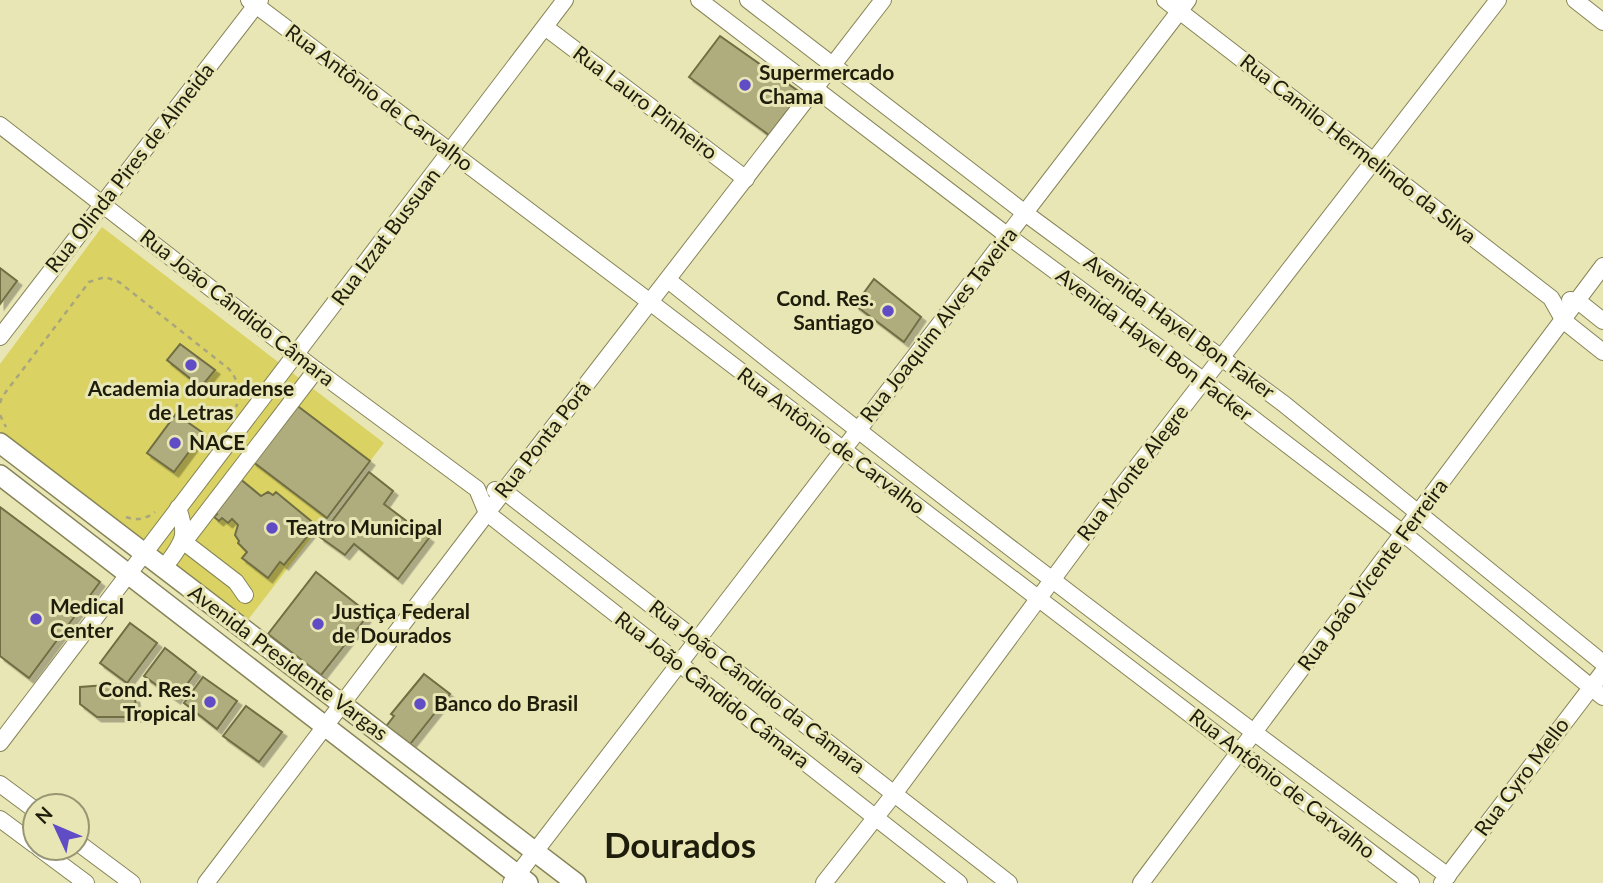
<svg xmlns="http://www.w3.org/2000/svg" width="1603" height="883" viewBox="0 0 1603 883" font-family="Lato,sans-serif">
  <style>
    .green { fill: #dad262 }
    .building { fill: #afac7e; stroke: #706e42; stroke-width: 2; filter: url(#shadow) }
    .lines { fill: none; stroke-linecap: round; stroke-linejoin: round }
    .minor-casing { stroke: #878558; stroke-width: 18 }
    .major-casing { stroke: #878558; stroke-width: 22 }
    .path { stroke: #a8a57f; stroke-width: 2.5; stroke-dasharray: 5 5; stroke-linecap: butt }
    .minor { stroke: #fff; stroke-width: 16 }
    .major { stroke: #fff; stroke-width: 19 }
    .poi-dot { fill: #604dc5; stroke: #e9e6b6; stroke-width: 2.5 }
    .labels { text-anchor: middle; stroke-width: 6; stroke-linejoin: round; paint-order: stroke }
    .poi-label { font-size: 21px; font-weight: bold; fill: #1e1d0b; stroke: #e9e6b6; text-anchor: start }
    .street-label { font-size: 21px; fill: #1e1d0b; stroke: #e9e6b6 }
    .town-label { font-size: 35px; font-weight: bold; fill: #1e1d0b; stroke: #e9e6b6 }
  </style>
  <defs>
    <filter id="shadow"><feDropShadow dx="4.5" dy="4.5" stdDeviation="0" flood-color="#0004"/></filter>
  </defs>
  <rect width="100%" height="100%" fill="#e9e6b6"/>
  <polygon class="green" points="102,227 384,443 247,621 135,538 0,432 0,364"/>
  <g class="building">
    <polygon points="720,36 801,93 769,135 689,77"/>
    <polygon points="0,268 17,281 0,304"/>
    <polygon points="874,279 921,317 904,342 855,305"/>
    <polygon points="180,344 215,370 201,387 167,360"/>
    <polygon points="295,404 370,461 327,518 252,461"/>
    <polygon points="176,414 203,433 174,472 147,453"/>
    <polygon points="369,472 393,491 384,504 429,538 398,579 354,544 345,555 320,537"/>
    <polygon points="239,478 261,496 268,492 273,495 276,492 311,521 306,527 311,532 284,565 280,562 268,578 242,558 247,552 238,543 239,541 235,535 238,525 232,519 228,523 222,518 219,521 214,517 217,514 212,510"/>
    <polygon points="0,507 100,582 29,678 0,656"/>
    <polygon points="316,572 369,614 321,675 268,634"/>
    <polygon points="130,623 157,643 127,683 100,663"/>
    <polygon points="165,648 196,672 176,699 144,676"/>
    <polygon points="424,674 450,694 407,748 384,729 394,716 391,714"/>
    <polygon points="203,677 237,701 217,729 184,703"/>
    <polygon points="120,684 122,696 135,698 137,717 97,717 80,704 80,687"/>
    <polygon points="246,706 282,732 259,762 223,736"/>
  </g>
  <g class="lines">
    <defs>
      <g id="minor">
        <polyline points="249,0 650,302 1411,883"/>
        <polyline points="699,0 1008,236 1204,381 1404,534 1603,697"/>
        <polyline points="748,0 1025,213 1284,404 1603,663"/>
        <polyline points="1165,0 1551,298 1564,321 1603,352"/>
        <polyline points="1575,0 1603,22"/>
        <polyline points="545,27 746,179"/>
        <polyline points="0,125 316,370 477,489 487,513 959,883"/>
        <path d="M668,280C923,484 1184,682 1448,876"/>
        <polyline points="1570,300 1578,301 1603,321"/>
        <polyline points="0,337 260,0"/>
        <polyline points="495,490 504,491 1009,883"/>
        <path d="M164,568C182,543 189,538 178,508"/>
        <polyline points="245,595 236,582 184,542 316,370"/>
        <polyline points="0,743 565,0"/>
        <polyline points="0,784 35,810"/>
        <polyline points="0,819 35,845"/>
        <polyline points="77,842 132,883"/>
        <polyline points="39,848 86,883"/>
        <polyline points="206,883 487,513 883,0"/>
        <polyline points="511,883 1188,0"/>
        <polyline points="824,883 894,794 1115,495 1498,0"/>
        <polyline points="1141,883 1603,266"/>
        <polyline points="1442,883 1603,672"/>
      </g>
      <g id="major">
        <polyline points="0,443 576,883"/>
        <polyline points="0,475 528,883"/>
      </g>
    </defs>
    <use href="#minor" class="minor-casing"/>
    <use href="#major" class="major-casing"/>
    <g class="path">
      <path d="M0,403L2,397L89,282L105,277L119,282L229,369C239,382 242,392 236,407"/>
      <polyline points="0,415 6,427"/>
      <path d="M126,517C137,521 146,519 155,512"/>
    </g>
    <use href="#minor" class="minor"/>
    <use href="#major" class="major"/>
  </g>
  <g class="poi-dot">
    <circle cx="745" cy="85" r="7"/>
    <circle cx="888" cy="311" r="7"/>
    <circle cx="191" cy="365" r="7"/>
    <circle cx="175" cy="443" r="7"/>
    <circle cx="272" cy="528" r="7"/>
    <circle cx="36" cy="619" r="7"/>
    <circle cx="318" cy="624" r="7"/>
    <circle cx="210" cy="702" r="7"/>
    <circle cx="420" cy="704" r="7"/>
  </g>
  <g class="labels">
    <g class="poi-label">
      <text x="759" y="80">Supermercado<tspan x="759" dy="24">Chama</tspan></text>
      <text x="874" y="306" text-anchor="end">Cond. Res.<tspan x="874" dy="24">Santiago</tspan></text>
      <text x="191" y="396" text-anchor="middle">Academia douradense<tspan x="191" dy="24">de Letras</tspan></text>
      <text x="189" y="450">NACE</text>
      <text x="286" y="535">Teatro Municipal</text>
      <text x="50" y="614">Medical<tspan x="50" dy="24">Center</tspan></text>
      <text x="332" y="619">Justiça Federal<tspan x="332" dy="24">de Dourados</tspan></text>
      <text x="196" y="697" text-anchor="end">Cond. Res.<tspan x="196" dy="24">Tropical</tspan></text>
      <text x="434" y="711">Banco do Brasil</text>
    </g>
    <g class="street-label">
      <text transform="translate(379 98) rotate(37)" y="7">Rua Antônio de Carvalho</text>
      <text transform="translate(645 103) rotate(37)" y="7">Rua Lauro Pinheiro</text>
      <text transform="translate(1358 149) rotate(38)" y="7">Rua Camilo Hermelindo da Silva</text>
      <text transform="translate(130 168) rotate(-52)" y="7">Rua Olinda Pires de Almeida</text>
      <text transform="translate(386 237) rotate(-53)" y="7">Rua Izzat Bussuan</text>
      <text transform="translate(237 308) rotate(38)" y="7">Rua João Cândido Câmara</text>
      <text transform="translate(939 325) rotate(-52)" y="7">Rua Joaquim Alves Taveira</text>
      <text transform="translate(1179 327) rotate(36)" y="7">Avenida Hayel Bon Faker</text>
      <text transform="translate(1154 345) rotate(37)" y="7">Avenida Hayel Bon Facker</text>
      <text transform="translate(543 440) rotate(-52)" y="7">Rua Ponta Porã</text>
      <text transform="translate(831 441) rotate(37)" y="7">Rua Antônio de Carvalho</text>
      <text transform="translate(1133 473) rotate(-52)" y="7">Rua Monte Alegre</text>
      <text transform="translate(1373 575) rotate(-53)" y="7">Rua João Vicente Ferreira</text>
      <text transform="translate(288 663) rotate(37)" y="7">Avenida Presidente Vargas</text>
      <text transform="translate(757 687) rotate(38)" y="7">Rua João Cândido da Câmara</text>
      <text transform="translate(712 690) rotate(38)" y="7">Rua João Cândido Câmara</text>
      <text transform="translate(1522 777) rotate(-53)" y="7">Rua Cyro Mello</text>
      <text transform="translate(1282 784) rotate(38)" y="7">Rua Antônio de Carvalho</text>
    </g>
    <g class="town-label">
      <text x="680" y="858">Dourados</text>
    </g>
  </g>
  <g transform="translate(56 827) rotate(314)"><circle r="33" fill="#e9e6b6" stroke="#989672" stroke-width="2"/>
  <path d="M0-5L12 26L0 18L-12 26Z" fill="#604dc5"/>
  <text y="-10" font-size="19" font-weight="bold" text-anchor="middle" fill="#1e1d0b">N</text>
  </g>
</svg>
